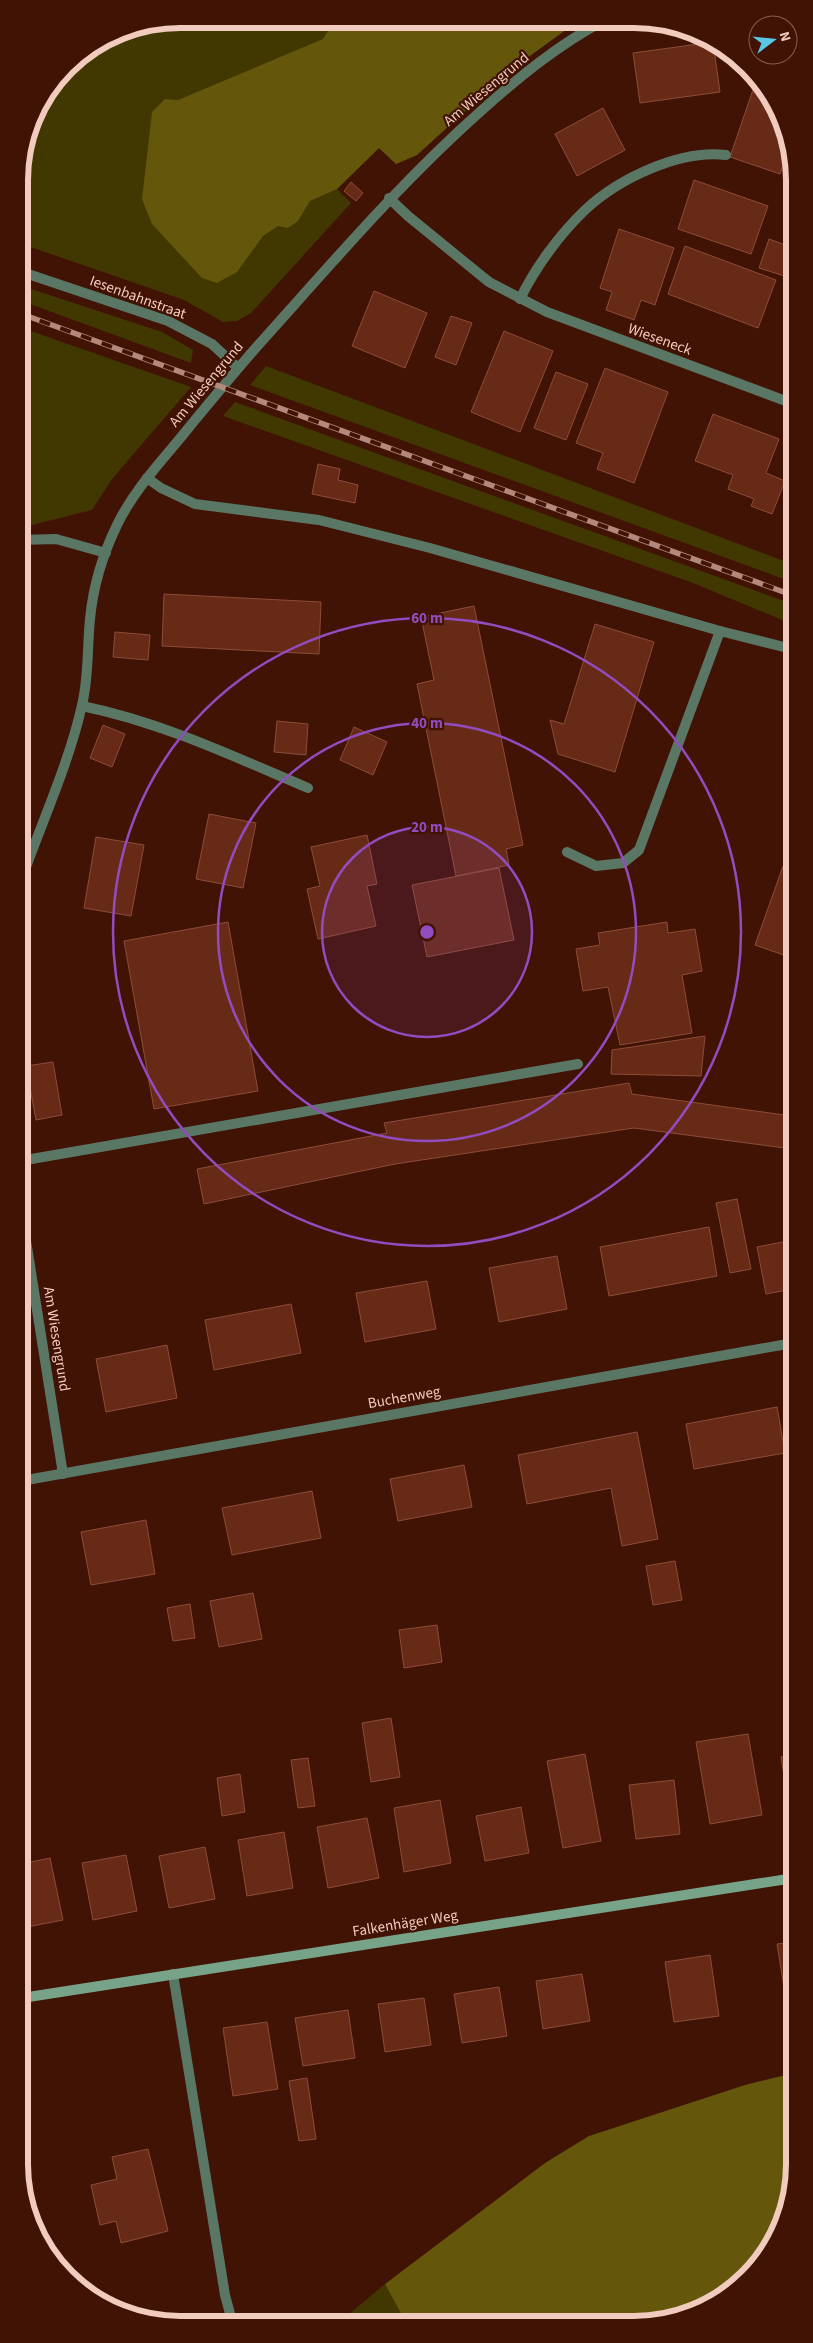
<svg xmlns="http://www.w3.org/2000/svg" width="813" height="2343" viewBox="0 0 813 2343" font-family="'Source Sans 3',sans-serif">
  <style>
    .green { fill: #413700 }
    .forest { fill: #64560b }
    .building { fill: #672a17; stroke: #8d4c38 }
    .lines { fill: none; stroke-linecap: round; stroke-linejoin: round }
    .lane { stroke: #5a7665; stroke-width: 10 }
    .street { stroke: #5a7665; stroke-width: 10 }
    .secondary { stroke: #77a489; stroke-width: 10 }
    .rail-casing { stroke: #b3897d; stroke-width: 5.5 }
    .rail { stroke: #411305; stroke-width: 4; stroke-dasharray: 11; stroke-linecap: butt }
    .ring { fill: none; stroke: #934cbf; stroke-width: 2.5 }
    .labels { text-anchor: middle; stroke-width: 4.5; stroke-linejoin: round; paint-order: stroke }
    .street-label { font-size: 15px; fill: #f2cbbf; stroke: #411305 }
    .rim { fill: none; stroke: #f2cbbf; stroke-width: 6 }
    .centre { fill: #934cbf; stroke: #411305; stroke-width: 2.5 }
    .ring-label { font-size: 15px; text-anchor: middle; font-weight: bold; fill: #934cbf; stroke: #411305; stroke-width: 4.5; stroke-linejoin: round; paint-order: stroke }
  </style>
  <rect width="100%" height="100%" fill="#411305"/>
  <g class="green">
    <polygon points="179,19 578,21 509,71 417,155 396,164 379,148 337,189 351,203 251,313 237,321 223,322 184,300 19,243 19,168 35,108 73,59 118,31"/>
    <polygon points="19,285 162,332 193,350 191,363 19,300"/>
    <polygon points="25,329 191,387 112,479 92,510 20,528 19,341"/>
    <polygon points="266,366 792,564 792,582 250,385"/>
    <polygon points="235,402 792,604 792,624 693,583 223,416"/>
    <polygon points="385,2284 405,2321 341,2321"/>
  </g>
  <g class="forest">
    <polygon points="329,20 578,21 509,71 417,155 396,164 379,148 337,189 310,201 298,221 288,228 278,226 263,236 237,272 217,283 202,278 152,224 142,199 152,112 165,99 178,100 323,39 330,28"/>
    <polygon points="794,2073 794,2174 782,2225 755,2269 714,2303 665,2321 405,2321 385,2284 545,2163 589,2136 745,2085"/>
  </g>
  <g class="building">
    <polygon points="713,42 720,92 640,103 633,53"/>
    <polygon points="757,78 773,99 790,144 780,174 730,157"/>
    <polygon points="603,108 625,150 577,176 555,134"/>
    <polygon points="694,180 768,206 751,254 678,229"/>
    <polygon points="351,182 363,193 356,201 344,191"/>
    <polygon points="619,229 674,248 655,305 641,300 634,320 606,310 612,292 600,288"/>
    <polygon points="769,239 791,247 791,278 759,268"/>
    <polygon points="685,246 776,280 758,328 668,294"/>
    <polygon points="374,291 427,313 405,368 352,346"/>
    <polygon points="451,316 472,323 456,365 435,357"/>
    <polygon points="504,331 553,351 520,432 471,412"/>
    <polygon points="605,368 668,392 634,483 597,469 603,453 576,443"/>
    <polygon points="556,372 588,384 566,440 534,428"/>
    <polygon points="713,414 779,439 766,473 785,481 772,514 751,506 754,499 728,489 733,475 695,461"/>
    <polygon points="318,464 340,469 338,480 358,485 355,503 312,494"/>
    <polygon points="792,471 792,486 787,484"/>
    <polygon points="164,594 321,602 319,654 162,646"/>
    <polygon points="474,606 523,845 506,849 509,865 456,876 417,684 434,680 421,617"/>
    <polygon points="595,624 654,642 615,772 558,754 550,720 564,724"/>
    <polygon points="115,632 150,635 148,660 113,657"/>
    <polygon points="277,721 308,724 306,755 274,752"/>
    <polygon points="103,725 125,734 112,767 90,758"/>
    <polygon points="354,727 387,742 373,775 340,760"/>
    <polygon points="20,766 28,769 20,791"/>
    <polygon points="209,814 256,823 243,888 196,879"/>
    <polygon points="367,835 377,884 367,886 376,926 318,939 307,889 320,886 311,847"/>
    <polygon points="96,837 144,845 131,916 84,908"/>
    <polygon points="792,841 792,958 755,945"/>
    <polygon points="499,868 514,940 427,957 412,885"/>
    <polygon points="228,922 258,1091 154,1109 124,941"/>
    <polygon points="667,922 668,933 695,929 702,971 682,975 692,1033 620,1045 608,987 583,991 576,949 600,945 598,933"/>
    <polygon points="705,1036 701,1076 611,1074 612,1050"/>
    <polygon points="53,1062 62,1115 36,1120 26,1066"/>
    <polygon points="629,1083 632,1094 792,1116 792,1149 634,1128 395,1164 204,1204 197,1169 387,1133 384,1123"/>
    <polygon points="737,1199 751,1269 730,1273 716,1203"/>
    <polygon points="709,1227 717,1276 609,1296 600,1247"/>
    <polygon points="793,1240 793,1289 766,1294 757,1247"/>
    <polygon points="557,1256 567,1309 499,1322 489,1268"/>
    <polygon points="427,1281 436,1329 365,1342 356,1293"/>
    <polygon points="291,1304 301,1353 214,1370 205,1320"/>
    <polygon points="167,1345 177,1398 106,1412 96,1359"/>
    <polygon points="777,1407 785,1453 694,1469 686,1424"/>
    <polygon points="637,1432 658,1539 622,1546 611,1488 527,1504 518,1455"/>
    <polygon points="464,1465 472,1507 398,1521 390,1479"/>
    <polygon points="312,1491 321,1538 232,1555 222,1508"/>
    <polygon points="146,1520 155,1574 91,1585 81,1532"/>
    <polygon points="675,1561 682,1600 653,1605 646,1566"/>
    <polygon points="253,1593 262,1639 219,1647 210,1601"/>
    <polygon points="190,1604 195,1638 173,1641 167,1608"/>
    <polygon points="437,1625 442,1662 404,1668 399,1630"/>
    <polygon points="391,1718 400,1777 371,1782 362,1723"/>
    <polygon points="748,1734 762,1815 710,1824 696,1742"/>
    <polygon points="585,1754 601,1841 563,1848 547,1761"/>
    <polygon points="793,1755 793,1814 790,1814 781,1757"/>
    <polygon points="308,1758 315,1806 298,1808 291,1760"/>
    <polygon points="240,1774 245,1812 222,1816 217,1778"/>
    <polygon points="674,1780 680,1834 636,1839 629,1785"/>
    <polygon points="440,1800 451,1863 404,1872 394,1808"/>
    <polygon points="521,1807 529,1853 485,1861 476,1816"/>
    <polygon points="367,1818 379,1878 328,1888 317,1827"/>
    <polygon points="284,1832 293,1888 247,1896 238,1840"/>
    <polygon points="205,1847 215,1899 169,1908 159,1856"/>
    <polygon points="126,1855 137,1911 93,1920 82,1863"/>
    <polygon points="50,1858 63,1920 22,1928 21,1864"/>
    <polygon points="794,1942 794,2011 788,2012 777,1944"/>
    <polygon points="710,1955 719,2016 674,2022 665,1962"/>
    <polygon points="582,1974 590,2021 543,2029 536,1981"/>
    <polygon points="499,1987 507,2036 462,2043 454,1994"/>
    <polygon points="424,1998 431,2045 385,2052 378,2004"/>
    <polygon points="348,2010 355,2058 303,2066 295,2018"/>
    <polygon points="267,2022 278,2089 233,2096 223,2028"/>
    <polygon points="22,2058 30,2100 22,2102"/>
    <polygon points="307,2078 316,2139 299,2141 289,2081"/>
    <polygon points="148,2149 168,2231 121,2243 116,2221 100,2225 91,2185 117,2179 112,2157"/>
  </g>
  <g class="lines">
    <g class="lane">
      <path d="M520,299C535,268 559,235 585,210C618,179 680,149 726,155"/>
      <polyline points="147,478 161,488 195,504 319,520 430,548 720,631 792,649"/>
      <path d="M82,706C161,722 235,757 308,788"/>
      <polyline points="567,852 596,866 623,863 639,850 720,631"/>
      <polyline points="20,1161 578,1064"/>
      <polyline points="173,1974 225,2295 232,2321"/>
    </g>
    <g class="street">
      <polyline points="389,198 408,216 489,282 547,312 791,403"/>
      <polyline points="19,271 168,321 212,344 238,368"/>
      <polyline points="20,540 56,539 106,553"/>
      <path d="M20,884C40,826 69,764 82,705C89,676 87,648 90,619C93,587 103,554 117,525C132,494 155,468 177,442C205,408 232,375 261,342C332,263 401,182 481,111C519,77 558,45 603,21"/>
      <polyline points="21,1209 63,1474"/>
      <polyline points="21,1481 793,1343"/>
    </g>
    <polyline class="secondary" points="22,1998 794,1878"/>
    <defs>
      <polyline id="rail" points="19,313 792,595"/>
    </defs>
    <use href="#rail" class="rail-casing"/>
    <use href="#rail" class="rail"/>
  </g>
  <circle cx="427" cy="932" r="105" fill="#934cbf" fill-opacity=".12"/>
  <g class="ring">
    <circle cx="427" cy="932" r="105"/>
    <circle cx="427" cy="932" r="209"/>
    <circle cx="427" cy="932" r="314"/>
  </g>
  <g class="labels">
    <g class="street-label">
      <text transform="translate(486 89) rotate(-40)" y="5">Am Wiesengrund</text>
      <text transform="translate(138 297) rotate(20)" y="5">Iesenbahnstraat</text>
      <text transform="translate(660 339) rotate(20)" y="5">Wieseneck</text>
      <text transform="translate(206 384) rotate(-50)" y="5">Am Wiesengrund</text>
      <text transform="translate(57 1339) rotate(81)" y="5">Am Wiesengrund</text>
      <text transform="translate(404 1397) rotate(-10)" y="5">Buchenweg</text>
      <text transform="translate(405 1923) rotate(-9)" y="5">Falkenhäger Weg</text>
    </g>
  </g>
  <path d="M0 0H813V2343H0ZM180 28H634A152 152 0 0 1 786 180V2164A152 152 0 0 1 634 2316H180A152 152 0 0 1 28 2164V180A152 152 0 0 1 180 28Z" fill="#411305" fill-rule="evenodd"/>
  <path class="rim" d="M180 28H634A152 152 0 0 1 786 180V2164A152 152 0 0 1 634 2316H180A152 152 0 0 1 28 2164V180A152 152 0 0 1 180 28Z"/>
  <circle cx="427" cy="932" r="8" class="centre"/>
  <g class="ring-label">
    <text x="427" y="623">60 m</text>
    <text x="427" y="728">40 m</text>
    <text x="427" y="832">20 m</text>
  </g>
  <g transform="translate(773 40) rotate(74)"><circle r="24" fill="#411305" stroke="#885d4f"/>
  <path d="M0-4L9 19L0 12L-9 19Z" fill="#5ac8e5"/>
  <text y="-8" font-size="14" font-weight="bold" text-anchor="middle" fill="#f2cbbf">N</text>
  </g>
</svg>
